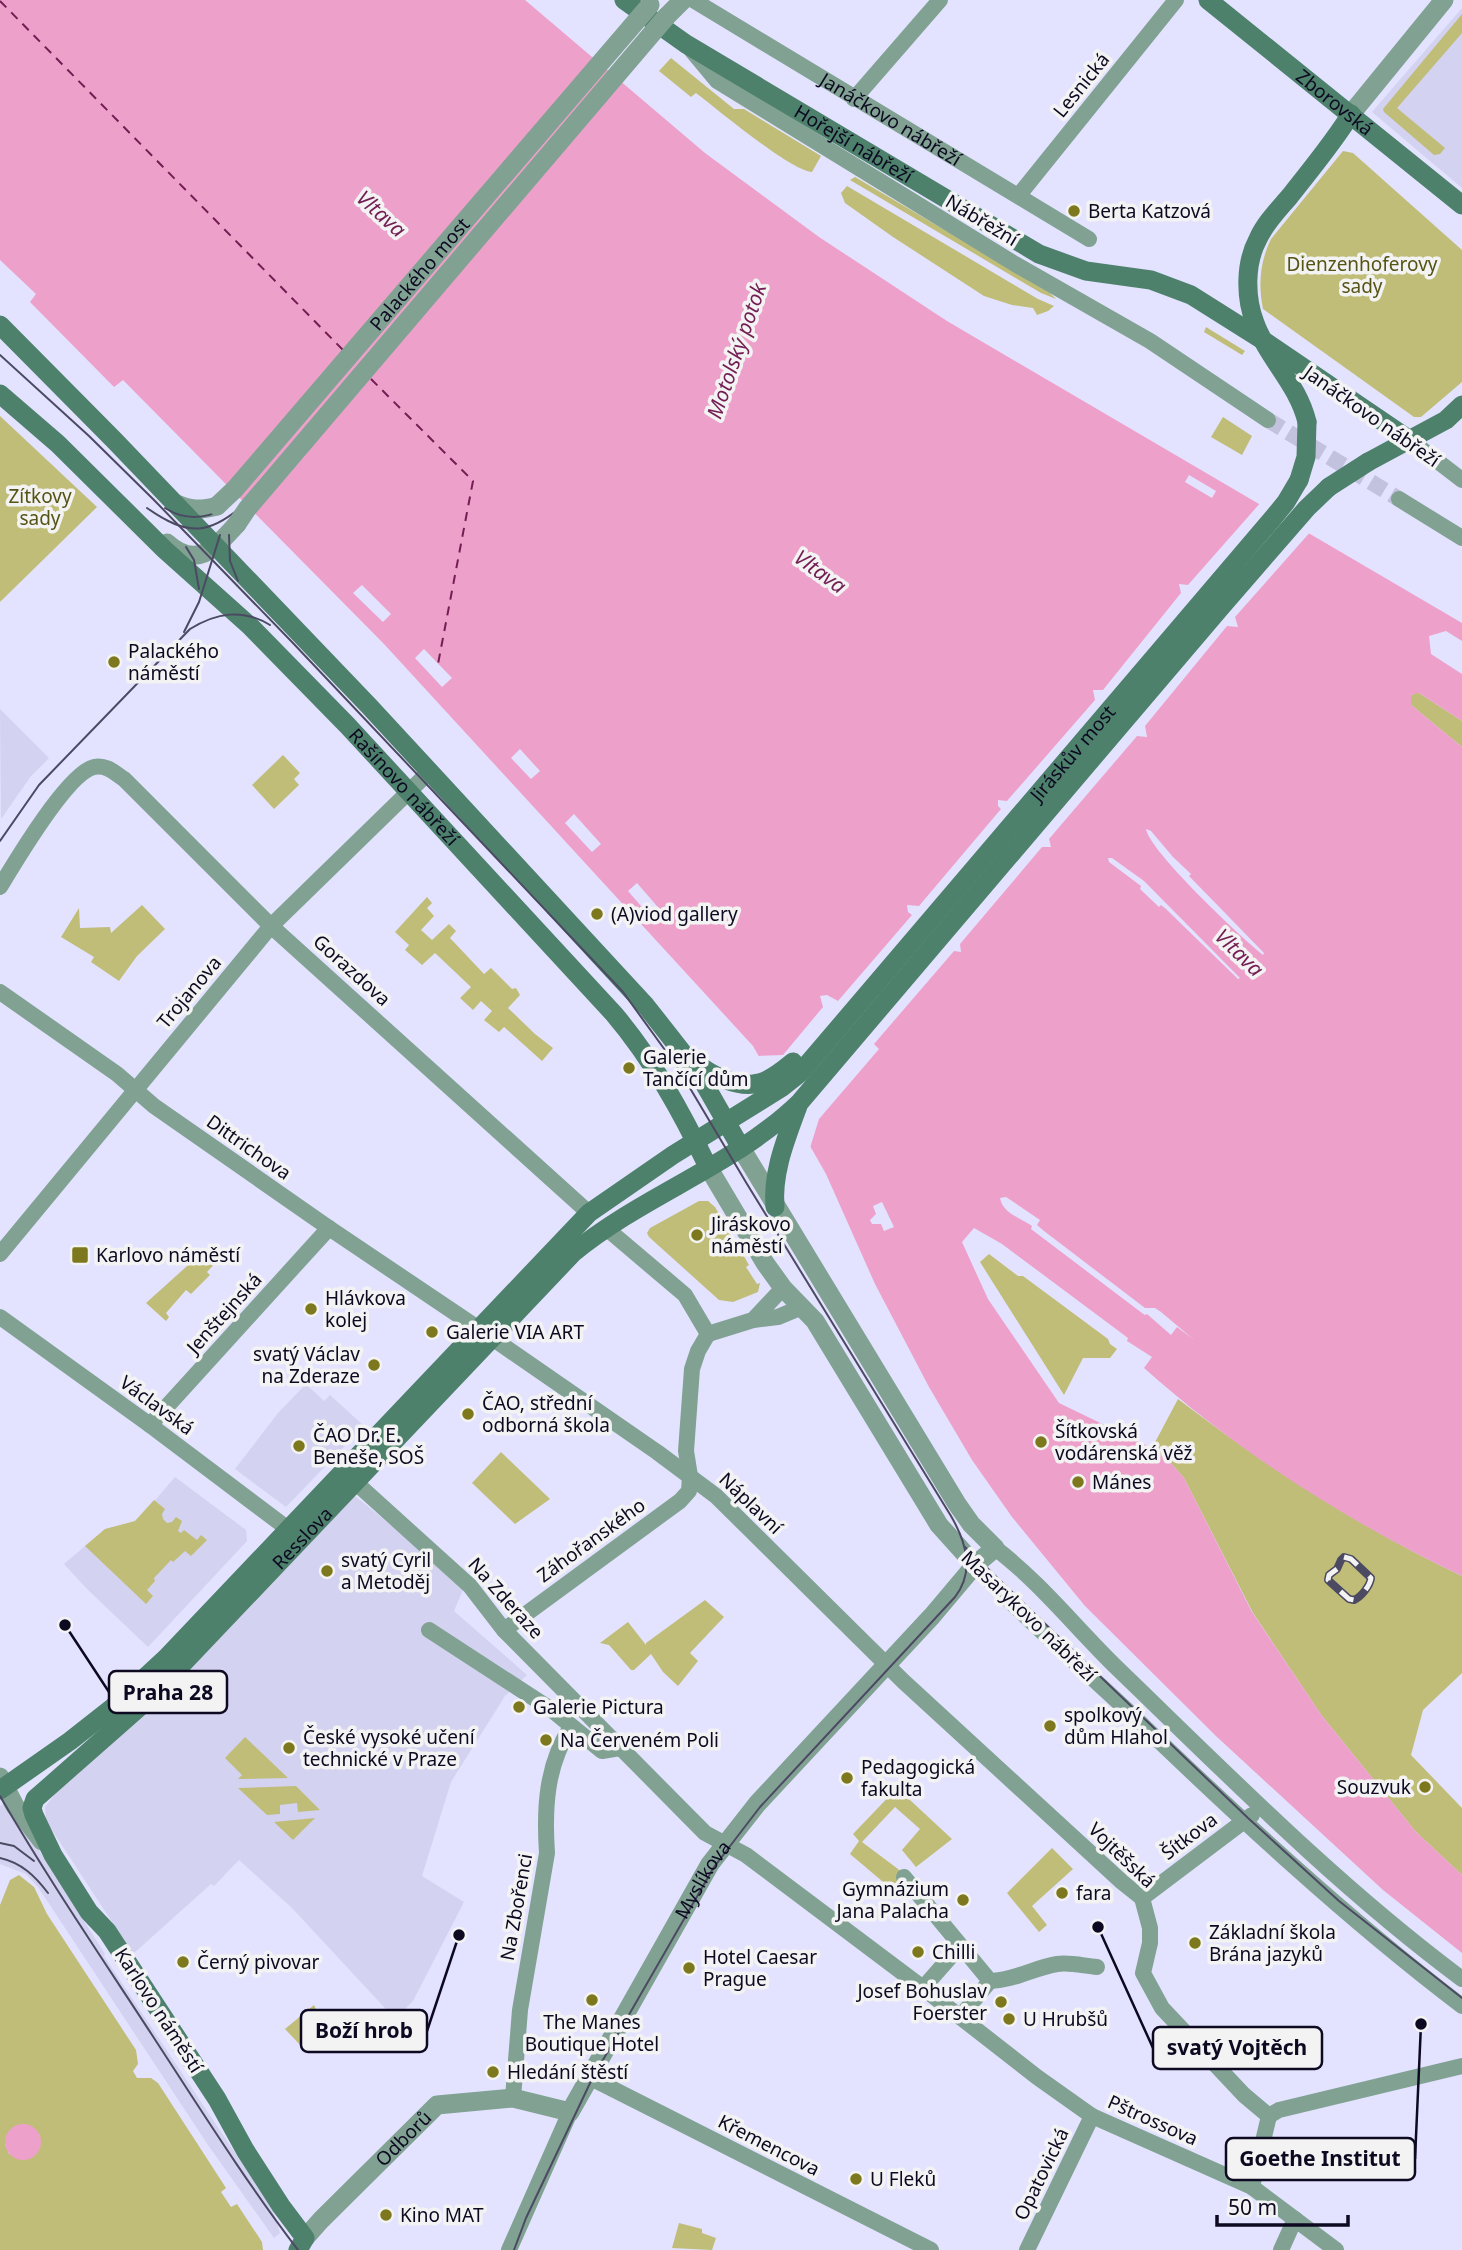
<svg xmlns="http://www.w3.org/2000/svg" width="1462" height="2250" viewBox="0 0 1462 2250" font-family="'Noto Sans',sans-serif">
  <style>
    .built { fill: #d3d2f0 }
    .green { fill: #c0bd78; fill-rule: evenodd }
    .water { fill: #eda1ca; fill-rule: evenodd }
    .pier { fill: #e3e3ff }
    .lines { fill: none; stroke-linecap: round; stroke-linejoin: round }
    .ferry { stroke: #731d53; stroke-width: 2; stroke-dasharray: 9 7; stroke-linecap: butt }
    .minor-tunnel { stroke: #c3c2de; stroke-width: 16; stroke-dasharray: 16 8; stroke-linecap: butt }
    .minor { stroke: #81a293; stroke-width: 16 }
    .tertiary { stroke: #81a293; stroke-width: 19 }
    .secondary { stroke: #4d816c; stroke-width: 19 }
    .tram { stroke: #4c4962; stroke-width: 2 }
    .rail-casing { stroke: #4c4962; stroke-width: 8 }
    .rail { stroke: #f3f3f3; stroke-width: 5; stroke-dasharray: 16; stroke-linecap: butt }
    .tertiary-bridge { stroke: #81a293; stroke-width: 19 }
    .secondary-bridge { stroke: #4d816c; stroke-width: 19 }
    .poi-dot { fill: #7d781d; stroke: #f3f3f3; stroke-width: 2.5 }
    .labels { text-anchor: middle; stroke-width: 7; stroke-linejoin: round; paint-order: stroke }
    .street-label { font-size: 19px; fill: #0d0921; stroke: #f3f3f3 }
    .poi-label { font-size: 19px; fill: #0d0921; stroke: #f3f3f3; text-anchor: start }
    .park-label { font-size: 19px; fill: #565316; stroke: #f3f3f3 }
    .water-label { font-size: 21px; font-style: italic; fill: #731d53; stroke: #f3f3f3 }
    .leader { fill: none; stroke: #0d0921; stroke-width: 2.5 }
    .callout-dot { fill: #0d0921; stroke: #f3f3f3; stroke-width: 2.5 }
    .callout { fill: #f3f3f3; stroke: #0d0921; stroke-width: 2.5 }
    .callout-label { font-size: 21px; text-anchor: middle; font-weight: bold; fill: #0d0921 }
  </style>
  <rect width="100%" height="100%" fill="#e3e3ff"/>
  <g class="built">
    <polygon points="1462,8 1462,188 1372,112"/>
    <polygon points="0,709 49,758 31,776 1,819"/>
    <polygon points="306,1384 324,1401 330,1395 364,1426 286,1507 235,1469 278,1413"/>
    <polygon points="175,1477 246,1530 247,1541 148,1647 87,1589 64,1564 105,1529 129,1524 140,1518"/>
    <polygon points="355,1496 465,1585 454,1611 527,1675 505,1696 451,1782 422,1876 464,1902 413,2001 395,2019 293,1909 239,1860 214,1886 211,1884 133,1954 46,1821 45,1807 61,1786 147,1714"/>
    <polygon points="8,1801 105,1954 104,1956 273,2210 280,2233 274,2238 208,2145 38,1887 26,1874 0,1864 0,1806"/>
  </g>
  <g class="green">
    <polygon points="1462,14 1462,33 1397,108 1445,148 1440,154 1434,155 1384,112 1383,109"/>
    <path d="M671,58L734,109H744L821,156L812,172C791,171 717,109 696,93L691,97L659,71Z"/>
    <path d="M1343,151L1353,153L1462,250V382L1421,417H1414L1263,309C1258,284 1260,262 1271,239Z"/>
    <polygon points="855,177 1048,291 1056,299 1041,293 850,180"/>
    <polygon points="847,186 1038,299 1054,306 1048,311 1037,315 1033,308 1012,305 984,296 893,237 845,203 841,193"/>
    <polygon points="1206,327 1245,351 1242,355 1204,332"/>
    <polygon points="0,416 97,507 0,602"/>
    <polygon points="1223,417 1252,436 1242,455 1211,437"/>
    <polygon points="1415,693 1419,693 1462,721 1462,747 1411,705 1410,696"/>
    <polygon points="283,755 300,773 294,779 299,785 274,809 252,785"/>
    <polygon points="427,897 432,903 427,908 434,916 421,930 432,940 449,924 456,931 450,938 484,974 491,968 512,989 516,988 520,995 508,1008 535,1034 553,1048 542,1061 504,1027 499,1032 484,1020 492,1011 481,1001 473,1010 460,998 471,987 435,953 422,965 405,950 409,945 395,932"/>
    <polygon points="142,905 165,929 137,956 119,981 91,962 94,957 61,937 79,908 80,928 110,927 111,933"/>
    <polygon points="699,1201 708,1201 715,1207 749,1265 746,1267 757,1284 760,1283 758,1292 733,1302 719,1300 649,1237 647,1233 650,1228"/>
    <polygon points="206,1249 218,1260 207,1272 210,1275 191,1294 186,1290 166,1313 169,1317 166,1321 146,1303"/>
    <polygon points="989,1254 1018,1276 1023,1276 1108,1339 1110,1344 1117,1349 1110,1358 1083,1358 1064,1395 980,1262"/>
    <path d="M1178,1399C1268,1468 1361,1528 1462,1576V1673L1423,1710L1411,1755L1462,1808V1875L1416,1832L1322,1716L1253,1613L1184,1478L1168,1460L1152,1448Z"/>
    <polygon points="501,1452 550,1499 515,1524 472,1483"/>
    <polygon points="154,1500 165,1509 162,1514 163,1519 167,1523 172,1522 176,1517 182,1521 178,1531 181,1533 184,1530 197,1540 201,1535 207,1540 191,1556 185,1551 173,1562 171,1560 154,1578 155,1581 147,1590 153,1596 146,1604 85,1546 105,1529 135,1521"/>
    <polygon points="705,1600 724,1617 690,1653 698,1661 678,1686 663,1672 651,1654 634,1670 631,1670 609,1645 600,1643 628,1622 646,1645 646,1643"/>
    <polygon points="245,1737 288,1778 238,1779 242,1775 225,1758"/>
    <polygon points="296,1786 320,1810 298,1812 297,1803 280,1805 280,1814 267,1815 238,1788"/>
    <polygon points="897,1788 952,1839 916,1867 902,1850 920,1829 895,1807 862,1842 902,1872 904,1876 894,1888 882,1881 850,1854 859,1841 853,1834"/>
    <polygon points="315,1818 293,1840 274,1822"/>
    <polygon points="1052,1848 1073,1869 1032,1906 1047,1925 1039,1932 1007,1893"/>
    <path d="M19,1875L34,1887L47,1914L136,2050L138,2064L133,2071L137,2078H151L158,2083L226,2188L221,2192L231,2207L237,2204L262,2242L263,2250H0V1905L10,1880ZM32,2127L40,2136L9,2154L5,2144Z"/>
    <path d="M314,2005C326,2032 326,2029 305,2050L285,2029Z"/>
    <polygon points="679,2223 702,2229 702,2233 716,2238 712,2250 672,2248"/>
  </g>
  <g class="water">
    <path d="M0,0H525L705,153L819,237L947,321L1462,623V641L1446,631L1429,636L1431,654L1462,674V721L1419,693L1411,695V705L1462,747V1576C1348,1522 1238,1452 1144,1368L1152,1357L1127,1341L1128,1338L1002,1244L974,1228L962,1242L988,1299L1059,1403L1152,1448L1168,1460L1184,1478L1252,1612L1322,1716L1416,1832L1462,1875V1953L1383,1890L1217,1737L1085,1606L1012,1517L972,1460L929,1387L875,1284L826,1174L753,1046L384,644L123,380L114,387L30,302L36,294L0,260ZM1146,829L1151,831L1173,857L1191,874L1189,876L1264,953L1263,955C1241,937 1150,852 1146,829ZM1108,858H1112L1144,881L1240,978L1238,979L1166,909L1161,905L1159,907L1140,889L1141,886L1109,862ZM1006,1197L1040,1220L1037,1225L1044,1231L1145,1308H1155L1161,1312L1193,1339L1177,1327L1171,1335L1147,1314L1145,1315L1142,1313L1031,1229L1032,1226C1020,1217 1003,1214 1000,1198Z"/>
    <circle cx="23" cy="2142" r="18"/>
  </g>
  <g class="pier">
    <polygon points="1189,475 1216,491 1212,498 1185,482"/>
    <polygon points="1262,501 1312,530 1235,617 1238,627 1227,626 1145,726 1147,737 1137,736 1049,839 1051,847 1042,847 960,944 961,952 954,951 874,1044 879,1049 819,1119 809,1151 755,1056 783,1055 823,1007 820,996 827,995 838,1001 912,915 908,912 907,905 919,906 1001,809 998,806 998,800 1007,801 1095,700 1093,690 1103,690 1181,593 1179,584 1188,585"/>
    <polygon points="362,585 391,614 383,622 353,593"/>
    <polygon points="424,649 452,678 442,687 415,658"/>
    <polygon points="520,749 540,771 531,779 511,758"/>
    <polygon points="574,814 601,844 592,852 565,823"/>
    <polygon points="637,883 663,913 654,921 628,891"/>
    <polygon points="882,1202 894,1227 884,1231 881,1224 872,1224 870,1220 876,1214 873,1206"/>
  </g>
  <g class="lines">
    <g class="ferry">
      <polyline points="0,1 343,350"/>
      <polyline points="371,379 473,481 438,664"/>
    </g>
    <polyline class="minor-tunnel" points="1268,420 1399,499"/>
    <g class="minor">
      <path id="s1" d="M693,0L1089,239"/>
      <polyline points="692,51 717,81 1015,264 1150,341 1268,420"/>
      <polyline points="854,99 940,0"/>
      <polyline points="1019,195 1176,0"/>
      <polyline points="1410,440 1462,480"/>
      <polyline points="1399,499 1462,538"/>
      <path d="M0,887C15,862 68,773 94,767C106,764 115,773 124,779L271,926L589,1213"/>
      <polyline points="0,992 117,1074 154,1106 329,1228 479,1329"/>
      <polyline points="606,1228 685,1295 708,1334 753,1320 783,1288"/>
      <polyline points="0,1254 271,926 428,773"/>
      <polyline points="0,1317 150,1425 288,1529"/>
      <polyline points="753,1320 778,1317 802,1307"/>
      <polyline points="492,1338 657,1452 716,1496 903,1681 1122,1882 1142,1898 1150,1928 1150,1943 1143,1973 1162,2008 1244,2095 1269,2116"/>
      <polyline points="150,1425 329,1228"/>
      <polyline points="355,1482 470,1586 504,1630 705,1833 746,1855 923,1988 1037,2077 1092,2116 1252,2187 1336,2250"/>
      <path d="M995,1548C1040,1582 1076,1628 1116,1667C1228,1775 1337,1886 1462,1979"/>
      <path d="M975,1565C1024,1618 1080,1666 1132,1715C1238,1817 1345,1917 1462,2006"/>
      <polyline points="429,1630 552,1710 602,1751 620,1748"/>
      <polyline points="504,1630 680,1501 689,1491 690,1476 686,1451 692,1369 698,1351 708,1334"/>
      <path d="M904,1877L990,1981C1016,1980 1033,1968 1057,1964C1070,1962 1084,1966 1097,1967"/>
      <polyline points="1142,1898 1252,1815"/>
      <polyline points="923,1988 960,1946"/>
      <polyline points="960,2017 990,1981"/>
      <polyline points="589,2077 931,2250"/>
      <path d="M513,2098L520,2010L547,1853C544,1809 546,1765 571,1727"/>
      <polyline points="1269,2116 1279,2110 1462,2066"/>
      <polyline points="1252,2187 1269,2116"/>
      <polyline points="509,2250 570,2112"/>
      <polyline points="1027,2250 1092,2116"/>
      <polyline points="1281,2250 1295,2219"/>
    </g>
    <g class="tertiary">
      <polyline points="666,17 683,0"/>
      <polyline points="1351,114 1444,0"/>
      <path d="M174,503C190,510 200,511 217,506"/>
      <path d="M167,543C197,570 215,548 237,524"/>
      <polyline points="708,1167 765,1263 783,1288 815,1321 939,1525 975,1565"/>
      <polyline points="0,1777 15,1806 42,1841"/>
      <path id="s2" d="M305,2238L321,2220L437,2105L513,2098L570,2112L710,1864L757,1804L932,1616L975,1565L995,1548L971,1524L957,1504L741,1148"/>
    </g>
    <g class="secondary">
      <path id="s3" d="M624,0L686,44L1039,254L1086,271L1151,280L1191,295L1264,341L1410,440"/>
      <path id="s4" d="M1208,0L1462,205"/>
      <polyline points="0,325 114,440 369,706 646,1006 697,1071 741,1148"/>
      <path id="s5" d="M0,394L58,444L165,550L251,627L347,725L614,1014C653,1060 682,1113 708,1167"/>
      <path d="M1307,422C1298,384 1268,359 1255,323C1245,297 1245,263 1258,239C1265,223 1279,209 1290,196C1311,169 1333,143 1351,114"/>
      <polyline points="1368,462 1446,420 1462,405"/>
      <path d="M695,1062C711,1075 738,1089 759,1083C772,1080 783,1070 793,1062"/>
      <path d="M775,1207C772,1172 786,1139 798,1106"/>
      <path id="s6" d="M0,1790L70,1741L112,1708L166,1658L589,1213L673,1155L781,1088L800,1073L1273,518L1286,502L1299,480"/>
      <path id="s7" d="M298,2250L305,2238L281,2206L245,2150L217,2099L107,1931L89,1912L53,1855L34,1815L32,1808L35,1799L152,1696L573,1253C643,1195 734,1166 800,1102L1221,607L1307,508L1329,487"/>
    </g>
    <g class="tram">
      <path d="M0,355L89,436L154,500L292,642L623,992L678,1068L747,1184L951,1516C966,1542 975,1571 955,1597L760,1807L714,1867L592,2079L526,2218L514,2250"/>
      <path d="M147,508C188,537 210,536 248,501"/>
      <path d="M165,508C183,520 206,520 224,508"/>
      <polyline points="229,535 230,561 238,581"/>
      <polyline points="186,547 194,560 199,589"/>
      <polyline points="184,632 199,602 220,535"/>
      <path d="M0,841L39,785L190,629C216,613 242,608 270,625"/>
      <polyline points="965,1547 1248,1818 1339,1901 1462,1998"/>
      <path d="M0,1796C48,1879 102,1958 154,2038C201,2110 246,2182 298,2250"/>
      <polyline points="0,1843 14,1846 34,1861"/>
      <path d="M0,1858C22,1863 35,1876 48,1893"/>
    </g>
    <defs>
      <path id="rail" d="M1344,1557L1351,1559L1371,1578C1370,1586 1361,1597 1354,1600L1349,1599L1328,1580L1329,1575L1337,1569L1341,1560Z"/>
    </defs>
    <use href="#rail" class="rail-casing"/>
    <use href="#rail" class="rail"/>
    <g class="tertiary-bridge">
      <path id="s8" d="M217,506L235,489L650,5"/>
      <polyline points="237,524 247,509 666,17"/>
    </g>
    <g class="secondary-bridge">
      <polyline points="1299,480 1306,457 1307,422"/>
      <polyline points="1329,487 1368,462"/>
    </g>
  </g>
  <g class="poi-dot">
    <circle cx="1074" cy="211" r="7"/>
    <circle cx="114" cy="662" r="7"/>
    <circle cx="597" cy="914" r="7"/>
    <circle cx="629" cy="1068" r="7"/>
    <circle cx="697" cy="1235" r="7"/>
    <rect x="71" y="1246" width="18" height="18" rx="3.5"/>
    <circle cx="311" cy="1309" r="7"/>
    <circle cx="432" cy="1332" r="7"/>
    <circle cx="374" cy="1365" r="7"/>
    <circle cx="468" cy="1414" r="7"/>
    <circle cx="1041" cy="1442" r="7"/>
    <circle cx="299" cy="1446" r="7"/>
    <circle cx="1078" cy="1482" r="7"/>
    <circle cx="327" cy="1571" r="7"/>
    <circle cx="519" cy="1707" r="7"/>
    <circle cx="1050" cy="1726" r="7"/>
    <circle cx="546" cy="1740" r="7"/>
    <circle cx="289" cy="1748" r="7"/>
    <circle cx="847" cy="1778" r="7"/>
    <circle cx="1425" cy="1787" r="7"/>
    <circle cx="1062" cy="1893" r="7"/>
    <circle cx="963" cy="1900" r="7"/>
    <circle cx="1195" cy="1943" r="7"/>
    <circle cx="918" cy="1952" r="7"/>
    <circle cx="183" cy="1962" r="7"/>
    <circle cx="689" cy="1968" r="7"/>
    <circle cx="592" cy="2000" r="7"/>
    <circle cx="1001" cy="2002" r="7"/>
    <circle cx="1009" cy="2019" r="7"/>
    <circle cx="493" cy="2072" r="7"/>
    <circle cx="856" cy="2179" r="7"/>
    <circle cx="386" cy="2215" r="7"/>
  </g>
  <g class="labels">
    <g class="street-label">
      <text transform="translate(1081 85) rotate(-51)" y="7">Lesnická</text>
      <text dy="7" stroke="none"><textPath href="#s4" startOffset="163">Zborovská</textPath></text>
      <text dy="7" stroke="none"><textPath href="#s1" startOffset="231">Janáčkovo nábřeží</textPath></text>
      <text dy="7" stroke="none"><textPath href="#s3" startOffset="271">Hořejší nábřeží</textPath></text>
      <text transform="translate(982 220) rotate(31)" y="7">Nábřežní</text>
      <text dy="7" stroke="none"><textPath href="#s8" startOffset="308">Palackého most</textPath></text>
      <text transform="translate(1372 416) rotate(35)" y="7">Janáčkovo nábřeží</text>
      <text dy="7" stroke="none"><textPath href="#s6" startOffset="1500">Jiráskův most</textPath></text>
      <text dy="7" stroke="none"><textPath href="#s5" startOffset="564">Rašínovo nábřeží</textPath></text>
      <text transform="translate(352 970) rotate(42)" y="7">Gorazdova</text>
      <text transform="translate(189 992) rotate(-50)" y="7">Trojanova</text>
      <text transform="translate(249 1147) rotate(35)" y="7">Dittrichova</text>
      <text transform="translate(224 1313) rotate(-48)" y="7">Jenštejnská</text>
      <text transform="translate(157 1405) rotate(36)" y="7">Václavská</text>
      <text transform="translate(751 1503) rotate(44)" y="7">Náplavní</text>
      <text dy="7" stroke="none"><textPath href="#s7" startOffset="908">Resslova</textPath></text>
      <text transform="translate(591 1540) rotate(-36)" y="7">Záhořanského</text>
      <text transform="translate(506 1598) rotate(48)" y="7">Na Zderaze</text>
      <text transform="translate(1029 1616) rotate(44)" y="7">Masarykovo nábřeží</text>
      <text transform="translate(1189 1836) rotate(-37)" y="7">Šítkova</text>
      <text transform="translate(1122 1855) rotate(44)" y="7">Vojtěšská</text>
      <text dy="7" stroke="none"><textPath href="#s2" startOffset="590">Myslíkova</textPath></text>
      <text transform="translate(516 1907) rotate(-80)" y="7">Na Zbořenci</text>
      <text transform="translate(159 2010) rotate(57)" y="7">Karlovo náměstí</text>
      <text transform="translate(1153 2120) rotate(24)" y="7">Pštrossova</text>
      <text dy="7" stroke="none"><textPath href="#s2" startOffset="140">Odborů</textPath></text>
      <text transform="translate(769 2145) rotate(27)" y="7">Křemencova</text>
      <text transform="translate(1041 2174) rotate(-64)" y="7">Opatovická</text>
    </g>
    <g class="poi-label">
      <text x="1088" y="218">Berta Katzová</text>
      <text x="128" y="658">Palackého<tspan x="128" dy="22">náměstí</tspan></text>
      <text x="611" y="921">(A)viod gallery</text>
      <text x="643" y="1064">Galerie<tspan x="643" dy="22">Tančící dům</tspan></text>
      <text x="711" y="1231">Jiráskovo<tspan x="711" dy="22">náměstí</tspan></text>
      <text x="96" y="1262">Karlovo náměstí</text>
      <text x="325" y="1305">Hlávkova<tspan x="325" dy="22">kolej</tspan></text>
      <text x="446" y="1339">Galerie VIA ART</text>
      <text x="360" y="1361" text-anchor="end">svatý Václav<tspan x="360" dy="22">na Zderaze</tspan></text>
      <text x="482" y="1410">ČAO, střední<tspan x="482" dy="22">odborná škola</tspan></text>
      <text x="1055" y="1438">Šítkovská<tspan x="1055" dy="22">vodárenská věž</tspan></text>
      <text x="313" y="1442">ČAO Dr. E.<tspan x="313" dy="22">Beneše, SOŠ</tspan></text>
      <text x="1092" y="1489">Mánes</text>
      <text x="341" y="1567">svatý Cyril<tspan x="341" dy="22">a Metoděj</tspan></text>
      <text x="533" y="1714">Galerie Pictura</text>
      <text x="1064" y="1722">spolkový<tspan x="1064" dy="22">dům Hlahol</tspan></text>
      <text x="303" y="1744">České vysoké učení<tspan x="303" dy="22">technické v Praze</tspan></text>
      <text x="560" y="1747">Na Červeném Poli</text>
      <text x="861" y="1774">Pedagogická<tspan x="861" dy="22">fakulta</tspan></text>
      <text x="1411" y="1794" text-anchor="end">Souzvuk</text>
      <text x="949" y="1896" text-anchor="end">Gymnázium<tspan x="949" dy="22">Jana Palacha</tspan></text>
      <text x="1076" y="1900">fara</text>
      <text x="1209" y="1939">Základní škola<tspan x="1209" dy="22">Brána jazyků</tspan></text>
      <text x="932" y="1959">Chilli</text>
      <text x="703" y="1964">Hotel Caesar<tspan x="703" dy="22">Prague</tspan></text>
      <text x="197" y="1969">Černý pivovar</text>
      <text x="987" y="1998" text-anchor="end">Josef Bohuslav<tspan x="987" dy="22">Foerster</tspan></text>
      <text x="1023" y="2026">U Hrubšů</text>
      <text x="592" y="2029" text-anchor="middle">The Manes<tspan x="592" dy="22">Boutique Hotel</tspan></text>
      <text x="507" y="2079">Hledání štěstí</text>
      <text x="870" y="2186">U Fleků</text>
      <text x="400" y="2222">Kino MAT</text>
    </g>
    <g class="park-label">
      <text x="1362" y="271">Dienzenhoferovy<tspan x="1362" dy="22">sady</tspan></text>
      <text x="40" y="503">Zítkovy<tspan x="40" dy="22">sady</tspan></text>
    </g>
    <g class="water-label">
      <text transform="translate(381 214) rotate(42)" y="7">Vltava</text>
      <text transform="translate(737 351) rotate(-71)" y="7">Motolský potok</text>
      <text transform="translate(820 572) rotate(36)" y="7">Vltava</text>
      <text transform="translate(1239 953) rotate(44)" y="7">Vltava</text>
    </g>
  </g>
  <path class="leader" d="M65 1625L109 1692M459 1935L427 2031M1098 1927L1153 2048M1421 2024L1415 2159"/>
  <g class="callout-dot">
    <circle cx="65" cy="1625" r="7"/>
    <circle cx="459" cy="1935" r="7"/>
    <circle cx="1098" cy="1927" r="7"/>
    <circle cx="1421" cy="2024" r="7"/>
  </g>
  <g class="callout">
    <rect x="109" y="1671" width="118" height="42" rx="7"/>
    <rect x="301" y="2010" width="126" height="42" rx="7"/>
    <rect x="1153" y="2027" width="169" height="42" rx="7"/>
    <rect x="1226" y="2138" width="189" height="42" rx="7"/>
  </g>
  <g class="callout-label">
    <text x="168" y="1700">Praha 28</text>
    <text x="364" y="2038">Boží hrob</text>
    <text x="1237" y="2055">svatý Vojtěch</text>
    <text x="1320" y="2166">Goethe Institut</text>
  </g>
  <path d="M1217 2215v10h131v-10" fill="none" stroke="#0d0921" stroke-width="3.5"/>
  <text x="1228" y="2215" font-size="21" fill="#0d0921" stroke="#f3f3f3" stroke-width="5" paint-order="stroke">50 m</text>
</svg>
